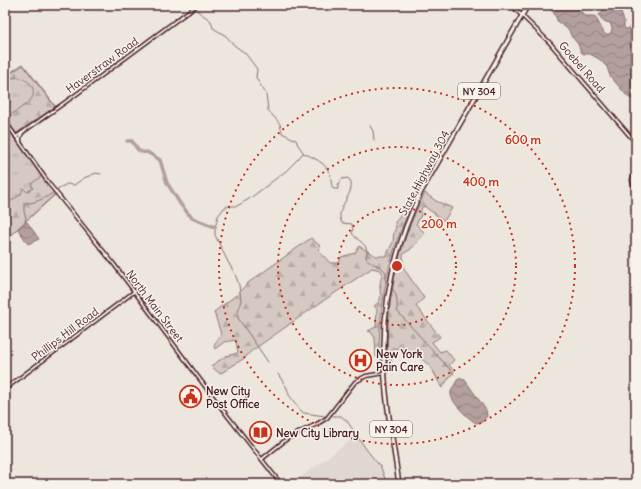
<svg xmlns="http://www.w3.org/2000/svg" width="641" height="489" viewBox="0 0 641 489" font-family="Delius,sans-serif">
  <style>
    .built { fill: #e0d7d0 }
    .grass { fill: url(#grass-tufts); stroke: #907476 }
    .forest { fill: url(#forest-firs); stroke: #907476 }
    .water { fill: url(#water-waves); stroke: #896c6f }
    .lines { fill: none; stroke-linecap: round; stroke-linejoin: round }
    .stream { stroke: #896c6f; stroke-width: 1 }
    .river { stroke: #b39f9d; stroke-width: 3.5 }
    .tertiary-casing { stroke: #4a1f2b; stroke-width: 5 }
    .primary-casing { stroke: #4a1f2b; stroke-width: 6 }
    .tertiary { stroke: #f7f3e8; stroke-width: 2 }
    .primary { stroke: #f7f3e8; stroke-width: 3 }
    .ring { fill: none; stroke: #c8321e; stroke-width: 2; stroke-dasharray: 2 4 }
    .labels { text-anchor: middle; stroke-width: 3; stroke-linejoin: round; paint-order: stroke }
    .shield { fill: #f7f3e8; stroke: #7e5f64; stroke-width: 1 }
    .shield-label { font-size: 10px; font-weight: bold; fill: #4a1f2b }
    .street-label { font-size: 11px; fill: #4a1f2b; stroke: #f7f3e8 }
    .poi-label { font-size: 11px; font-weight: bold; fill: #4a1f2b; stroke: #f7f3e8; text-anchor: start }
    .centre { fill: #c8321e; stroke: #f7f3e8; stroke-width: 2 }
    .ring-label { font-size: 12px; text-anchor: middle; font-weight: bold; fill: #c8321e; stroke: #f7f3e8; stroke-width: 3; stroke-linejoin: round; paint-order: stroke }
  </style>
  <defs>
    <pattern id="grass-tufts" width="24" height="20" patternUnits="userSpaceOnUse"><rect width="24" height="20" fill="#d5c9c2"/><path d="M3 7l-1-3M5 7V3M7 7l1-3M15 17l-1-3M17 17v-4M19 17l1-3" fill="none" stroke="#b8aca7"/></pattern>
    <pattern id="forest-firs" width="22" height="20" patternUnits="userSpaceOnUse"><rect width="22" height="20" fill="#d5c9c2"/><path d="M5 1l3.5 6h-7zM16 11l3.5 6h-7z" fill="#b8aca7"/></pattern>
    <pattern id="water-waves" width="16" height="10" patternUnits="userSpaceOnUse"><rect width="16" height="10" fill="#b39f9d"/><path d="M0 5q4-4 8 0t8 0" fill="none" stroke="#948180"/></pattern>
  </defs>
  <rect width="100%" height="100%" fill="#ece6dd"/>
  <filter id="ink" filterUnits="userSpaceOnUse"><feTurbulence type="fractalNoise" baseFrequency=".025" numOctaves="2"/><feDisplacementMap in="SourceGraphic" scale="8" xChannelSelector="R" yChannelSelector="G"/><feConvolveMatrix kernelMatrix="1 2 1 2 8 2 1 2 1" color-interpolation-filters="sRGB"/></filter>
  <g filter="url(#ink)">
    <polygon class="built" points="356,436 382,472 386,484 292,484"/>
    <g class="grass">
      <polygon points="23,64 56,107 15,134 5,119 5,76"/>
      <polygon points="5,122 56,194 5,240"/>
    </g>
    <g class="forest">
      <path d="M23,65L55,107L15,134L5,119C11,114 29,104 32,98C39,84 19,71 5,81V77Z"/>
      <polygon points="42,176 55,194 5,240 5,213 8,212 7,204 21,194 23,188 27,192 33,188 31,184"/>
      <path d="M417,192C409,211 400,230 394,250C384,283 379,319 379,354L376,357L375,338L371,332L368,331L376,327L377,309L374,306C383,300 380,296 380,286C380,281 382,277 382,272L380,270L372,268L317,305L250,352L246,357L223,372L219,373L211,366L226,356L238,353L236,340L224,342L215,349L214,346L221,334L214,312L235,296L248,283L311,238L320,246L319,251L330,263H339L341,257L355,253L359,246L376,256H386L393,242L394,232L396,228L395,222C400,217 400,214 403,208C406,201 411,197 417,192Z"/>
      <path d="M425,193L436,201L452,208L444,221L424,206L421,209V215L416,224L425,233L411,249L403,254L404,269L424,298L416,306L440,337L432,342L440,352L446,350L454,360L449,365L454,371L442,388C437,381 435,372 429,365C423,358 412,356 406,349L392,348L391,363L388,368C384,308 397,245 425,193Z"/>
    </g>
    <g class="water">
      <path d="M545,5H573L586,16H595L604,33L606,35L611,33L612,28L610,23L603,21L599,15C603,12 603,8 607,5L611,9L621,13L624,21V28L627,29L636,25V100H634L628,97L610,76L607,67L599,59L590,54H584L581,52L578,44L571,36L569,30L558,22L554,13Z"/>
      <polygon points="27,222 39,239 28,244 18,229"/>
      <path d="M458,378L465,380L486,410L487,416L482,422L476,423C469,419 449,401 451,392C452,387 457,382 458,378Z"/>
    </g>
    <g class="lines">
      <g class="stream">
        <polyline points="194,5 194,6"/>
        <polyline points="195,9 211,21 213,28 226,36 234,45 245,53 257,69 256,78 266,94 268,110 280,124 282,133 296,140 298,145 303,152"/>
        <polyline points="370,126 373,131 374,140"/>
        <path d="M303,153C313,157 326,163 330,174C332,180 330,185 334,189H338V185L342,179L347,178L350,180C357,193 333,209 342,223L352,224L353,229L352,233C356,240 367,243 367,252C367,254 366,256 366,258C372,265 380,265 386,272L385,280L389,285"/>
        <polyline points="57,189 67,184 74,185 84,178 96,173 101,174"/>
        <path d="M25,223L26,217L24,212V203C28,202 30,204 34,202C41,200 47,197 53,193"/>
        <path d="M391,287C398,295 397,301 397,311L454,374"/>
        <polyline points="268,362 238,318 238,312 241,300 239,285 235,274 228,262 215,235 215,228 218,216 224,208 228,206 237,206 249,199 286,171 298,159 303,153"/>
        <polyline points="278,374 287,388 289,395 301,411 304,413 325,416"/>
        <polyline points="333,416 341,416 347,421 366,449 381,468 387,484"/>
      </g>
      <path class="river" d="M127,141H132C136,147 138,154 147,152L160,160L167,183L181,205L192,218L215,227"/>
      <defs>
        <g id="tertiary">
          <polyline points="511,5 550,43 636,143"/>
          <polyline points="5,121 50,185 113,263 219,405 281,484"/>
          <polyline points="16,137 74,96 197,5"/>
          <polyline points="20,142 20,137 22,133"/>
          <polyline points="636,171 632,180 636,192"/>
          <polyline points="5,389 135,291"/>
          <polyline points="262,459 288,438 317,424 327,418 355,382 366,376 384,373"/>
        </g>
        <path id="primary" d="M399,484C393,441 384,397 384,354C383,297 396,243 421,192L528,5"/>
      </defs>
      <use href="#tertiary" class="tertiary-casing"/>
      <use href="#primary" class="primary-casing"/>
      <use href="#tertiary" class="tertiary"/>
      <use href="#primary" class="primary"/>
    </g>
  </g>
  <g class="ring">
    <circle cx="397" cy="266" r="59"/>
    <circle cx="397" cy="266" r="119"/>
    <circle cx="397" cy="266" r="178"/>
  </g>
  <defs>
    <symbol id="hospital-ring" viewBox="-11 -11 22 22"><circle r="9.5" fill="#f7f3e8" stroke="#c8321e" stroke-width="1.5"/><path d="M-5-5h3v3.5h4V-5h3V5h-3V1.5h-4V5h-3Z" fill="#c8321e"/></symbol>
    <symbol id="civic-ring" viewBox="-11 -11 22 22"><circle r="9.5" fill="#f7f3e8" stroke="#c8321e" stroke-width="1.5"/><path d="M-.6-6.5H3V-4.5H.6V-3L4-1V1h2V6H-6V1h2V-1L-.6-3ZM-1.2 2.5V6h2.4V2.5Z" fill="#c8321e"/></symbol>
    <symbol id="library-ring" viewBox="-11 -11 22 22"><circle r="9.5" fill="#f7f3e8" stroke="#c8321e" stroke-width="1.5"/><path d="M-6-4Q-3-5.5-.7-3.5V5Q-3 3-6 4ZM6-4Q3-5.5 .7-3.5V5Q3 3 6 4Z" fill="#c8321e"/></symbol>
  </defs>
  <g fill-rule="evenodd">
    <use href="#hospital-ring" x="348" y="348" width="25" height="25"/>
    <use href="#civic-ring" x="178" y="384" width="25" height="25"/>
    <use href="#library-ring" x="248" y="420" width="25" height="25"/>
  </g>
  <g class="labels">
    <g class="shield">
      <rect x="458" y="83" width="42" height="16" rx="3"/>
      <rect x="370" y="421" width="42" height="16" rx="3"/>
    </g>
    <g class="shield-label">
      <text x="479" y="95">NY 304</text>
      <text x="391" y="433">NY 304</text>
    </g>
    <g class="street-label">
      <text transform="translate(102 65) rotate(-36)" y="4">Haverstraw Road</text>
      <text transform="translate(582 67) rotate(49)" y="4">Goebel Road</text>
      <text transform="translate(424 173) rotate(-62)" y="4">State Highway 304</text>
      <text transform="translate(155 306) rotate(53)" y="4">North Main Street</text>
      <text transform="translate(65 334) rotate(-37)" y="4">Phillips Hill Road</text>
    </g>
    <g class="poi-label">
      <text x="376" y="358">New York<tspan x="376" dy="13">Pain Care</tspan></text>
      <text x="206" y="395">New City<tspan x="206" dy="13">Post Office</tspan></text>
      <text x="276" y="437">New City Library</text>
    </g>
  </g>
  <circle cx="397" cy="266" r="6" class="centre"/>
  <g class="ring-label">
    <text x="523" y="144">600 m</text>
    <text x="481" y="186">400 m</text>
    <text x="439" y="228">200 m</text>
  </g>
  <rect width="641" height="489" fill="none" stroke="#f7f3e8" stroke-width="20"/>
  <rect x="10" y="10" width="621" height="469" fill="none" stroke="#4a1f2b" stroke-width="1.5" filter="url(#ink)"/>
</svg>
